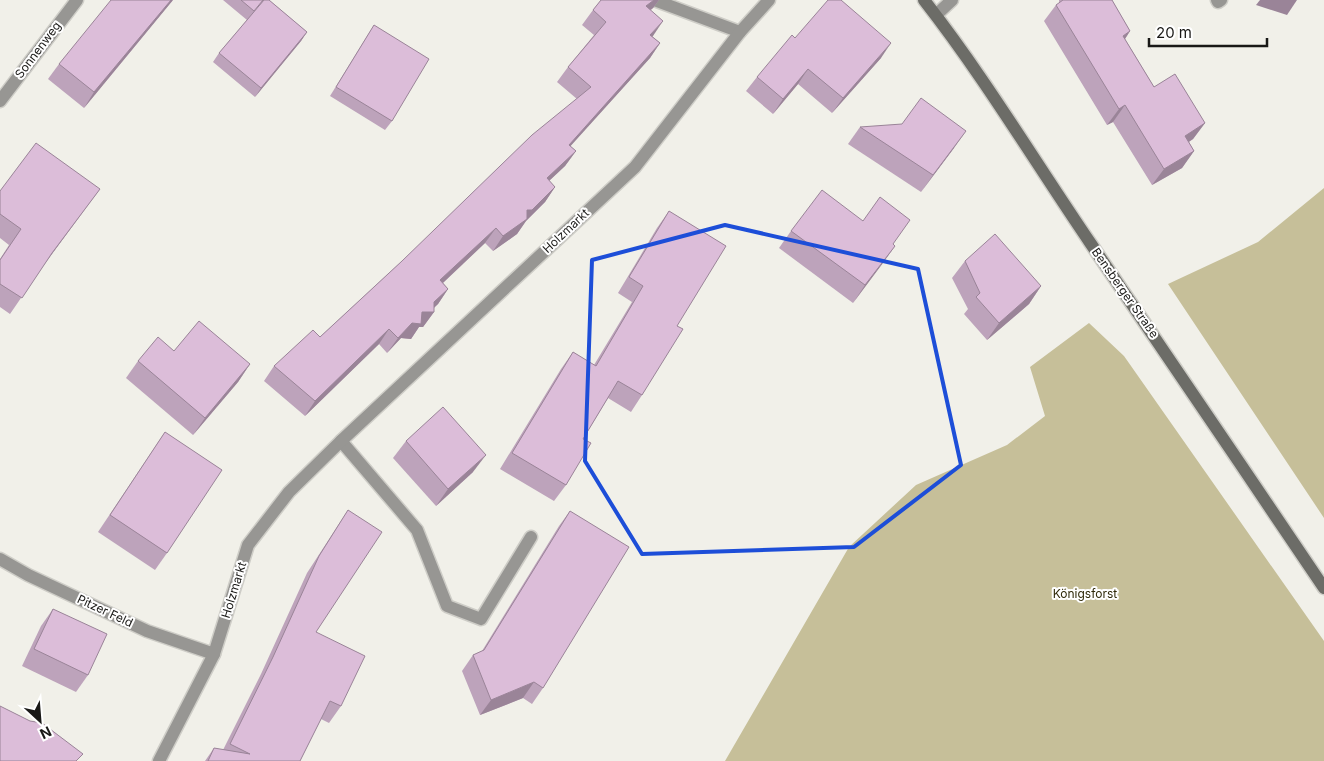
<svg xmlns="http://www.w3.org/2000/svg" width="1324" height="761" viewBox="0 0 1324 761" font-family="Inter,sans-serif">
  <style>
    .forest { fill: #c6bf99 }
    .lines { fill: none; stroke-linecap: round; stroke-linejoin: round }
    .service-casing { stroke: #cecdc7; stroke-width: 15 }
    .minor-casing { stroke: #cecdc7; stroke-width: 15 }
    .secondary-casing { stroke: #cecdc7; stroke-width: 15 }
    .service { stroke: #979693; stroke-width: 12 }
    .minor { stroke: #979693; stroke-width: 12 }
    .secondary { stroke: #6c6c67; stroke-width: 12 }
    .wall { fill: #bda3bb }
    .shaded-wall { fill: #9a8498 }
    .building { fill: #dcbdd9; stroke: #9a8498 }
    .marked { fill: none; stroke: #1d4ed8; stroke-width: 4; stroke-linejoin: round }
    .labels { text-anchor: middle; stroke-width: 4; stroke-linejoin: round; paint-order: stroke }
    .street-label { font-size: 12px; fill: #191816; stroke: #fff }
    .park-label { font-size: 12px; fill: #2f2909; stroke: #fff }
  </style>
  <rect width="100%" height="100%" fill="#f1f0e9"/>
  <g class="forest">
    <polygon points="1324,188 1324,518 1168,284 1258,242"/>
    <polygon points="1089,323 1124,356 1324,641 1324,761 725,761 849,547 916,485 1007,445 1045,416 1030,367"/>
  </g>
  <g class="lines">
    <defs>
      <g id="service">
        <polyline points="1217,0 1218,2 1221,0"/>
        <polyline points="936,15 952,0"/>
        <polyline points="0,101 77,0"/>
        <polyline points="341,441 417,530 447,606 481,619 531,537"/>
      </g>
      <g id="minor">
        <polyline points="654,0 740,32"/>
        <polyline points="0,559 28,575 147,631 214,654"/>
        <polyline points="159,761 214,654 248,545 289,492 341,441 635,167 740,32 769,0"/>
      </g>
      <path id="secondary" d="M924,0C985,78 1035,162 1091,244C1168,358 1247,473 1324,588"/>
    </defs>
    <use href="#service" class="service-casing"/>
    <use href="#minor" class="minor-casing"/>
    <use href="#secondary" class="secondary-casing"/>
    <use href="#service" class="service"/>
    <use href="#minor" class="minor"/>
    <use href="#secondary" class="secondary"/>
  </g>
  <g class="wall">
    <polygon points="173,0 84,108 48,79 59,64"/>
    <polygon points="223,0 269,0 307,32 301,41 255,97 213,62 219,53 247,20"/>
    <polygon points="601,0 659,0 653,8 651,10 652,36 660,43 650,58 570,146 576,151 565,166 549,181 555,187 545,202 526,221 517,234 493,251 485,243 443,283 448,289 438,304 434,308 434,312 423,327 419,327 411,339 401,338 387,353 379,344 305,416 264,381 274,366 320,337 577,99 557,82 568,67 594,35 582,25 593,10"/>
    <polygon points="1059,0 1112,0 1130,31 1125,39 1154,87 1205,123 1193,139 1189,142 1194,151 1182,168 1152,185 1113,122 1107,125 1044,21 1056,5 1059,3"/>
    <polygon points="374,25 392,121 385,130 330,96"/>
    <polygon points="795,38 881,58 832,113 798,84 773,114 746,91 757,77"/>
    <polygon points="860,127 954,148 921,192 848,144"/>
    <polygon points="100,189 45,263 10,314 0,307 0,259 9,245 0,238 0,191"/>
    <polygon points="669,211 677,326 642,395 631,412 608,398 583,439 566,485 554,501 500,469 561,369 573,352 594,365 632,302 618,293 657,228"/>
    <polygon points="791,231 893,244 895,246 853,303 779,248"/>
    <polygon points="965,261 1041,286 1029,304 987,340 964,314 968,309 952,278"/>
    <polygon points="174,351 250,364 238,382 193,435 126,378 138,361"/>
    <polygon points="165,432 167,553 155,570 98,532"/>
    <polygon points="406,441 473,472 436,506 393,458"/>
    <polygon points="348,510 316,632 341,706 329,723 321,719 300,761 205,761 214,748 223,750 261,674 307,573"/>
    <polygon points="570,511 543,688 532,704 523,698 480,715 462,671 473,655 482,651 559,526"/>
    <polygon points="53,609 88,675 76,692 22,666 41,626"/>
  </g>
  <g class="shaded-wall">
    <polygon points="171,0 173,0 84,108 94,92"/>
    <polygon points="654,0 659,0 653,8 636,20 646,6"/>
    <polygon points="1260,0 1297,0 1287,15 1256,5"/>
    <polygon points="663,21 653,36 640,50 650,35"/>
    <polygon points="1130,31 1119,48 1123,36"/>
    <polygon points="307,32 301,41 255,97 261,88"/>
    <polygon points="660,43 650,58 558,160 569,145"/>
    <polygon points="891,43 881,58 832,113 843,98"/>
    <polygon points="808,69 798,84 773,114 783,99"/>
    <polygon points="1125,105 1113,122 1107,125 1119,109"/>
    <polygon points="1205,123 1193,139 1173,152 1185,136"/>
    <polygon points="966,131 954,148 921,192 933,175"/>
    <polygon points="576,151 565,166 536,193 547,178"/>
    <polygon points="1194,151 1182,168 1152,185 1164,169"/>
    <polygon points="555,187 545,202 526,221 517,234 493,251 503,236 527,210"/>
    <polygon points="100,189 88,205 41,269 52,253"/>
    <polygon points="496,228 485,243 430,295 440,280"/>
    <polygon points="895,246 883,263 853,303 865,285"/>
    <polygon points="1041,286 1029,304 987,340 999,323"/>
    <polygon points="448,289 438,304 429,312 434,312 423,327 419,327 411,339 401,338 387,353 398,338 422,312"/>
    <polygon points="389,329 379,344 305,416 315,401"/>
    <polygon points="250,364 238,382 193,435 205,418"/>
    <polygon points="486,455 473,472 436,506 448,489"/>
    <polygon points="534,682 523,698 480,715 491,700"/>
  </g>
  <g class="building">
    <polygon points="111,0 171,0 94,92 59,64"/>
    <polygon points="241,0 263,0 254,11"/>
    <polygon points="264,0 269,0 307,32 261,88 219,53"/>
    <polygon points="601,0 654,0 646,6 663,21 650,35 660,43 569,145 576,151 547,178 555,187 532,210 527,210 527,219 503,236 496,228 440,280 448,289 434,302 434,312 422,312 421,324 412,323 398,338 389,329 315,401 274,366 313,330 320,337 402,261 532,135 591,87 568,67 606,22 593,10"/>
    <polygon points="828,0 841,0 891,43 843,98 808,69 783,99 757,77 792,35 795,38"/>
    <polygon points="1063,0 1112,0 1130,31 1123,36 1154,87 1175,74 1205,123 1185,136 1194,151 1164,169 1125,105 1119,109 1056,5"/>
    <polygon points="374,25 429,59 392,121 336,87"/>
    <polygon points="921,98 966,131 933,175 860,127 902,124"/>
    <polygon points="36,143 100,189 52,253 22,298 0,284 0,260 21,229 0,214 0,191"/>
    <polygon points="822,190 863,221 880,197 910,220 893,244 895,246 865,285 791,231"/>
    <polygon points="669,211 726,246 677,326 683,329 642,395 618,381 583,439 591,443 566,485 512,453 573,352 596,366 643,286 629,277"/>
    <polygon points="995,234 1041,286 999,323 976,297 980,293 965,261"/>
    <polygon points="199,321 250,364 205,418 138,361 158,337 174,351"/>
    <polygon points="443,407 486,455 448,489 406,441"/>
    <polygon points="165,432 222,470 167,553 110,515"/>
    <polygon points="348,510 382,532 316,632 365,656 341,706 330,701 300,761 208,761 214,748 250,754 230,744 273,657 319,556"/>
    <polygon points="570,511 629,547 543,688 534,682 491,700 473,655 484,650"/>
    <polygon points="53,609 107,634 88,675 34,649"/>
    <polygon points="0,706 30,721 42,723 83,754 76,761 0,761"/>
  </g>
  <path class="marked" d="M725,225L918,269L961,465L854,547L642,554L585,461L592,260Z"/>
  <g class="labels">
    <g class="street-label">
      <text transform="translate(38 50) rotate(-53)" y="4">Sonnenweg</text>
      <text transform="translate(566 231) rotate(-43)" y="4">Holzmarkt</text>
      <text transform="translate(1125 293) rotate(55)" y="4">Bensberger Straße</text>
      <text transform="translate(234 590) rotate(-73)" y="4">Holzmarkt</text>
      <text transform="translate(105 611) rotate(25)" y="4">Pitzer Feld</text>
    </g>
    <g class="park-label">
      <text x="1085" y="598">Königsforst</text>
    </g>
  </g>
  <g transform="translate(40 721) rotate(154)" stroke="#ffffff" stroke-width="4" paint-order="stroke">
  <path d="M0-4L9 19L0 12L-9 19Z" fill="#191816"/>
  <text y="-8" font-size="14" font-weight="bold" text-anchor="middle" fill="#191816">N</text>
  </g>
  <path d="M1149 38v8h118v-8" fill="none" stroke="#191816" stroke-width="2.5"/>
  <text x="1156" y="38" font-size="15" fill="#191816" stroke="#ffffff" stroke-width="4" paint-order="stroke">20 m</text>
</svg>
